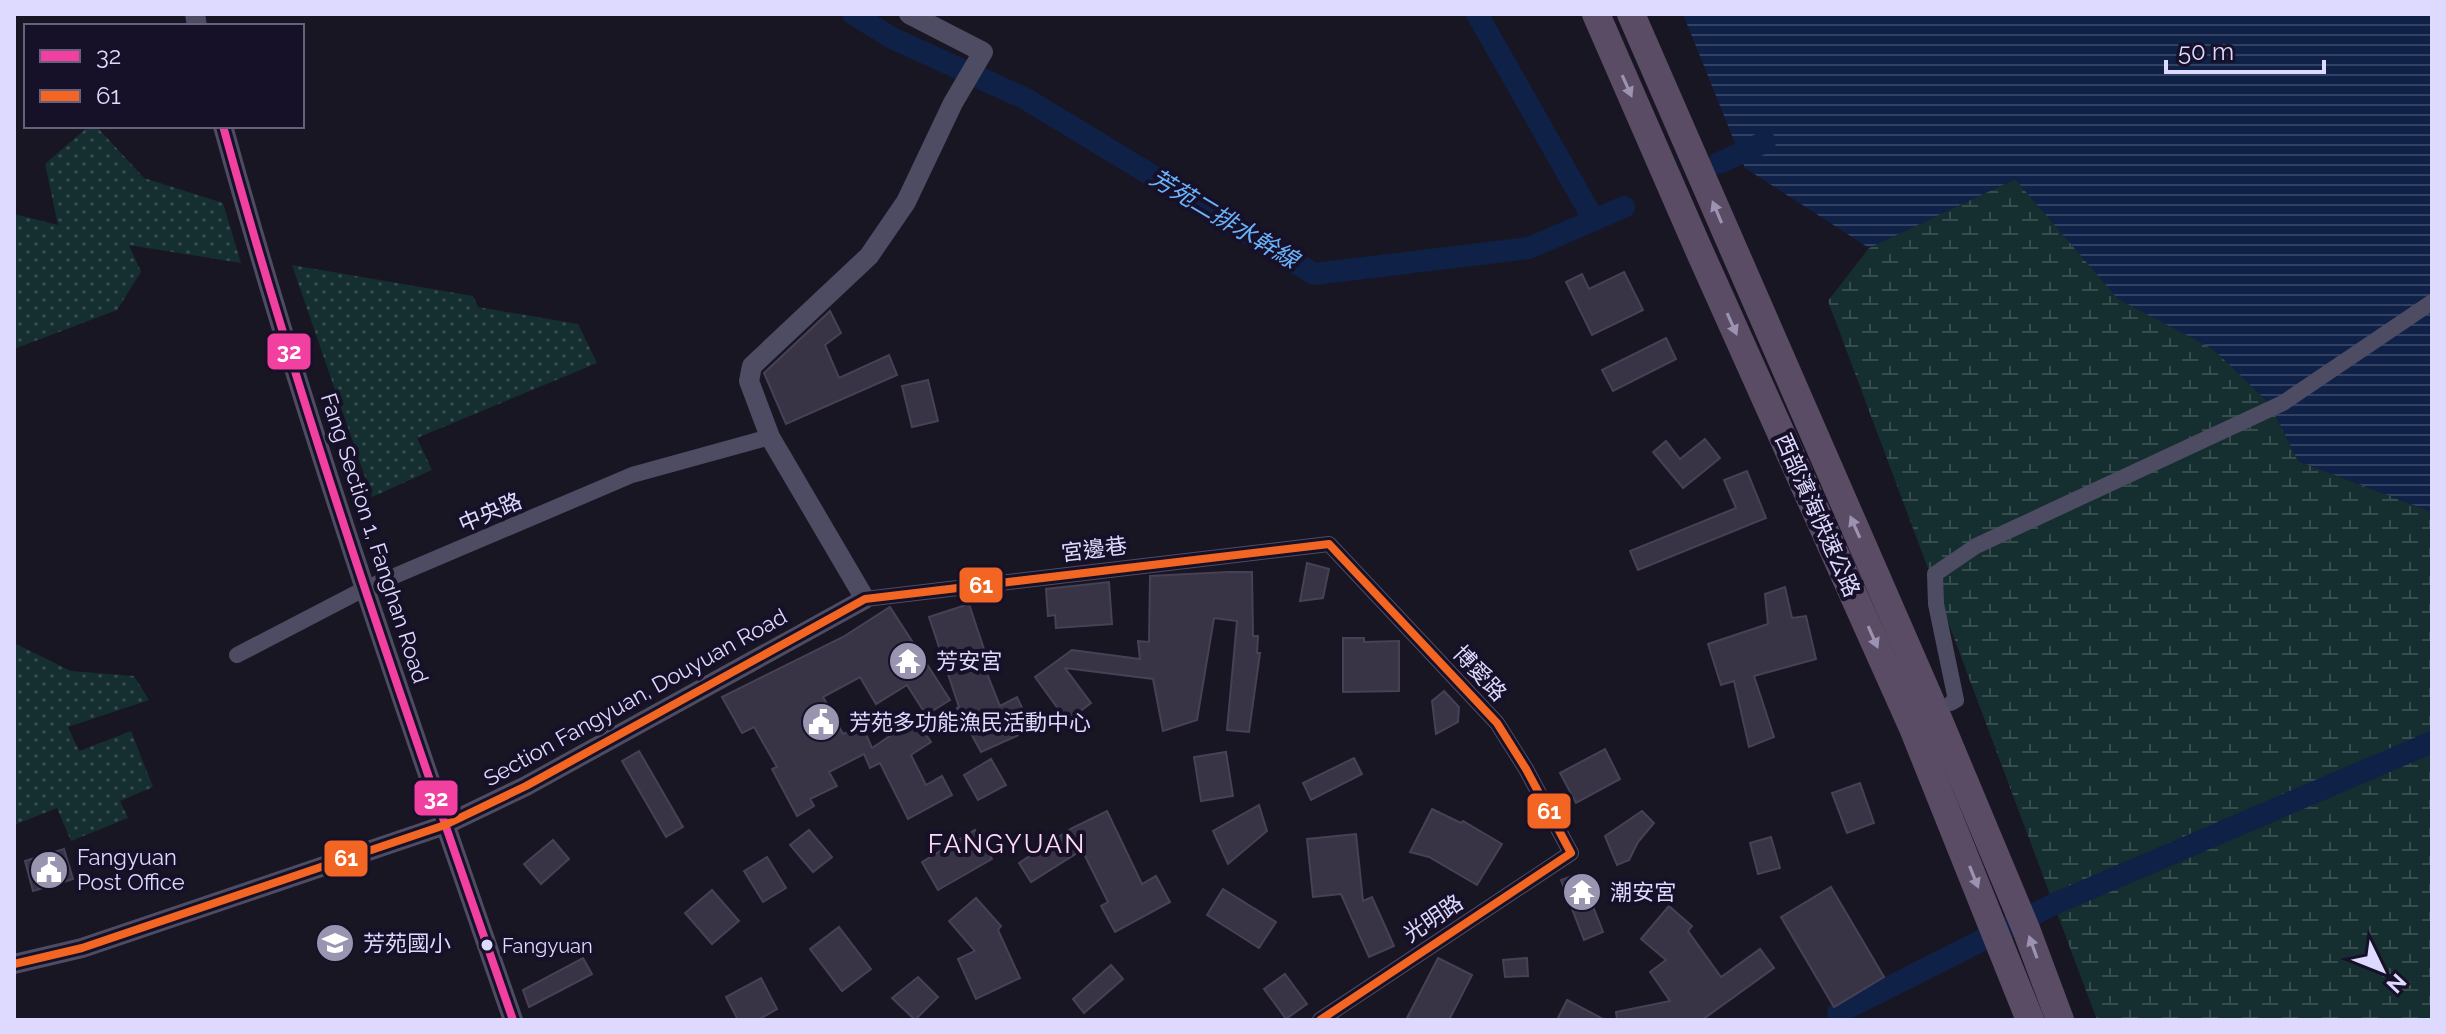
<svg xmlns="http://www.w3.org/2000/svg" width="2446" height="1034" viewBox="0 0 2446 1034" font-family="Raleway,'Noto Sans TC',sans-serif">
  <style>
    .grass { fill: url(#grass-dots) }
    .wetland { fill: url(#wetland-marsh) }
    .water { fill: url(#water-rules) }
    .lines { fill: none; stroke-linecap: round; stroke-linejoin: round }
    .canal { stroke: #0f2146; stroke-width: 22 }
    .building { fill: #383445; stroke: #464156; stroke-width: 2 }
    .minor { stroke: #4d4c63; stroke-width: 16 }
    .tertiary { stroke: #4d4c63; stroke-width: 20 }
    .trunk { stroke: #5a4c64; stroke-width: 28 }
    .bus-1-casing { stroke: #161128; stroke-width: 14 }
    .bus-2-casing { stroke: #161128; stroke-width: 14 }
    .bus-1 { stroke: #f240a1; stroke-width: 8 }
    .bus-2 { stroke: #f26522; stroke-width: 8 }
    .oneway { fill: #9c92b1 }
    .bus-dot { fill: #ded9fe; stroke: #161128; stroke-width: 3 }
    .labels { text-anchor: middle; stroke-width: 8; stroke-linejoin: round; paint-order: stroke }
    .bus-label { font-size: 20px; fill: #ded9fe; stroke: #161128; text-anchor: start }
    .street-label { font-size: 22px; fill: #ded9fe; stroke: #161128 }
    .poi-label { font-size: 22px; fill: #ded9fe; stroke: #161128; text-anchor: start }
    .water-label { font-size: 24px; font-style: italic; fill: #6ab3fb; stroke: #161128 }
    .quarter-label { font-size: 26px; letter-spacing: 2px; fill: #fedbf0; stroke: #161128 }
    .line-badge { stroke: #161128; stroke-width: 3 }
    .badge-label { font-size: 22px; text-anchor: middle; font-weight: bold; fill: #fff }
  </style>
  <defs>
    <pattern id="grass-dots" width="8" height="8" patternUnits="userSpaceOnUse" patternTransform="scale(2)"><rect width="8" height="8" fill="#152e30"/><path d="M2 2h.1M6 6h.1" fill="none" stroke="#374c4f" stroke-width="1.8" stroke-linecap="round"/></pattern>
    <pattern id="wetland-marsh" width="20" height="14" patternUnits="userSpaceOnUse" patternTransform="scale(2)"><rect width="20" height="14" fill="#152e30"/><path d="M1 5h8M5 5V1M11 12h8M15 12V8" fill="none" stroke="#374c4f"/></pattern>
    <pattern id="water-rules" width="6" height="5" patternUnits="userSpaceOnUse" patternTransform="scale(2)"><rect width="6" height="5" fill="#0f2146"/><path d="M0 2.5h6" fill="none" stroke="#324162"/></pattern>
  </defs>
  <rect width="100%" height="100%" fill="#191623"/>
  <g class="grass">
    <polygon points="89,126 96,126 144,178 223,203 241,263 129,245 141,272 117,310 14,349 14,214 58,225 45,164"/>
    <polygon points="292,265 473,296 478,307 578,324 597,363 417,438 432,470 372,497"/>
    <polygon points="14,643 71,671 134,676 149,700 68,727 79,751 131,731 153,787 120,801 128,818 71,841 57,808 14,825"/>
  </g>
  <polygon class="wetland" points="2015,179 2118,298 2213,349 2270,404 2298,461 2432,512 2432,1020 2097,1020 1828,301 1869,248"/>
  <polygon class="water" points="1683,14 2432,14 2432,512 2298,461 2270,404 2213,349 2118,299 2015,179 1869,248 1745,168"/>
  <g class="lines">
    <g class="canal">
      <polyline points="853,14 892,38 1026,99 1314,274 1529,248 1624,207"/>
      <polyline points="1477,14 1594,220"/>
      <polyline points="1719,163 1765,142"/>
      <polyline points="1838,1013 2054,904 2432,742"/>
    </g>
  </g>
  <g class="building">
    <polygon points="1624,272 1643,310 1592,335 1566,282 1582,274 1589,289"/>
    <polygon points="830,311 841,333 825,345 839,378 889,355 897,375 786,424 764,373"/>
    <polygon points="1666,338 1676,359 1613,391 1602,370"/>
    <polygon points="928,380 938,421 912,427 902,386"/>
    <polygon points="1705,439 1720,458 1683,488 1653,452 1666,441 1680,459"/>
    <polygon points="1747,471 1766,518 1638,570 1630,551 1736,508 1724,480"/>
    <polygon points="1307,563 1329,569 1323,598 1300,601"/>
    <polygon points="1228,572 1252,572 1253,636 1258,636 1257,653 1260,653 1249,732 1227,730 1237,621 1214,618 1197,720 1163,731 1153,679 1065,668 1091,703 1067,721 1035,677 1072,650 1140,659 1138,641 1149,642 1150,576"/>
    <polygon points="1109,582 1112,624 1056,628 1055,615 1048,616 1046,589"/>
    <polygon points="1785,587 1792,618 1806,616 1816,659 1754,676 1774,737 1749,747 1734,681 1721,685 1708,644 1768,624 1765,594"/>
    <polygon points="969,604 984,649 978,651 1000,706 1017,697 1032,729 981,752 957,708 959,707 929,617"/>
    <polygon points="890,607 950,700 926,715 907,685 876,704 860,677 823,697 843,734 862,725 872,748 915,719 931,742 911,755 926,785 942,776 952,795 908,819 880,763 870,768 864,754 829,772 837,786 810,799 814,806 797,816 772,769 777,767 754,727 742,733 722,697 843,637"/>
    <polygon points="1343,638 1364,638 1364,642 1399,641 1399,691 1343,692"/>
    <polygon points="1444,691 1459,707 1458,722 1436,734 1432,701"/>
    <polygon points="1605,749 1620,779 1576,803 1560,773"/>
    <polygon points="639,751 683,827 666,837 622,761"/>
    <polygon points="1226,752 1233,796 1201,801 1194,757"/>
    <polygon points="1354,758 1362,774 1311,800 1303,783"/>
    <polygon points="991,759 1006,785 978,800 964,775"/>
    <polygon points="1860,783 1874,823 1847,833 1832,793"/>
    <polygon points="1259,805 1267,831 1228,864 1213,831"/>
    <polygon points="1432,809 1461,823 1463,821 1502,844 1477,885 1429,857 1410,852"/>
    <polygon points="1107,811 1142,884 1156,876 1170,902 1115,932 1101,906 1108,902 1082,850 1031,882 1019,863 1072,828"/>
    <polygon points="1642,811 1654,823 1638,842 1629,860 1617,865 1605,836"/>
    <polygon points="809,830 832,857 813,872 790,845"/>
    <polygon points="975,830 992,859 938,890 922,862"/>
    <polygon points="1356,834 1363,901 1372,897 1394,946 1369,957 1341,894 1313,897 1307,839"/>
    <polygon points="1771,837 1780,868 1758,874 1750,843"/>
    <polygon points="553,840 569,859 541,884 524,864"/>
    <polygon points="64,849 73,879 33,891 25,861"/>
    <polygon points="767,857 786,888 763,902 744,871"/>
    <polygon points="1580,873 1603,932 1584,940 1561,880"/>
    <polygon points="1831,887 1884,977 1834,1007 1781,917"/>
    <polygon points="1223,889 1276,922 1259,948 1207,915"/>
    <polygon points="712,890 739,921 712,944 685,913"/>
    <polygon points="976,898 1001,926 998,930 1020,978 976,999 958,959 975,951 949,921"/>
    <polygon points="1669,906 1692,926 1688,931 1721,977 1760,949 1774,968 1702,1020 1617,1020 1616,1012 1670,1001 1650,972 1666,960 1641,939"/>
    <polygon points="839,927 871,969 842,991 810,949"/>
    <polygon points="583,958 592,974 529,1007 523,990"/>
    <polygon points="1438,958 1472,975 1449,1020 1406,1020"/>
    <polygon points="1527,958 1528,976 1505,977 1503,960"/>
    <polygon points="1111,965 1123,979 1084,1013 1073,999"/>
    <polygon points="1285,974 1307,1004 1286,1019 1264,989"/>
    <polygon points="918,977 938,997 915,1020 892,998"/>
    <polygon points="761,978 777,1009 758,1020 738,1020 726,997"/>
    <polygon points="1567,1000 1605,1020 1557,1020"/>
  </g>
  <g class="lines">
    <g class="minor">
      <polyline points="865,599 1329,544 1497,723 1526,769 1571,853 1320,1020"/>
      <polyline points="237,655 364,589 632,475 770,437"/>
      <polyline points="1951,703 1956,700 1936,604 1935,574 1976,546 2283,403 2432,302"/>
    </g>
    <g class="tertiary">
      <polyline points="195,14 197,26"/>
      <path d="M223,126C306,428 410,724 513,1020"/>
      <polyline points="14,964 82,948 445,825 526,786 865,599 770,437 749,381 752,366 869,256 906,202 953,103 983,52 909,14"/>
    </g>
    <g class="trunk">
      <polyline points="1596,14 1698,248 1913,728 2030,1020"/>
      <polyline points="1631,14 1937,716 2026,929 2060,1020"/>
    </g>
    <defs>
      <path id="bus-1" d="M223,126C306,428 410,724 513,1020"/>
      <polyline id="bus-2" points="14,964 82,948 445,825 526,786 865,599 1329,544 1497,723 1526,769 1571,853 1320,1020"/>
    </defs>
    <use href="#bus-1" class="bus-1-casing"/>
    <use href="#bus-2" class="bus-2-casing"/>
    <use href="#bus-1" class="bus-1"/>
    <use href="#bus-2" class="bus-2"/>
  </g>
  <defs><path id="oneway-solid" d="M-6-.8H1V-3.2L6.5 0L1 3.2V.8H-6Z" transform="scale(2)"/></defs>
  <g class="oneway">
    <use href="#oneway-solid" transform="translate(1627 86) rotate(66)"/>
    <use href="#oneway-solid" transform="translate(1717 212) rotate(-113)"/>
    <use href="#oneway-solid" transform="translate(1732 324) rotate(66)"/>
    <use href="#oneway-solid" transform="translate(1855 527) rotate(-114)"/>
    <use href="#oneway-solid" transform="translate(1873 637) rotate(66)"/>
    <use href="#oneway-solid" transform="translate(1974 877) rotate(68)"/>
    <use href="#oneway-solid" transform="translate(2033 947) rotate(-110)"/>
  </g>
  <defs>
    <symbol id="temple-disc" viewBox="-11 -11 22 22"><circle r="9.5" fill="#9995b1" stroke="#161128"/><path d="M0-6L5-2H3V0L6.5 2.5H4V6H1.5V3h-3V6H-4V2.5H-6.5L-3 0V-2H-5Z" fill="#fff"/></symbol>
    <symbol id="civic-disc" viewBox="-11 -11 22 22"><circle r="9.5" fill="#9995b1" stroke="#161128"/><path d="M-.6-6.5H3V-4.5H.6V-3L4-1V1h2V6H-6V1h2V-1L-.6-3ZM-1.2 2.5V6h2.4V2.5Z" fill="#fff"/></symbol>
    <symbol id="school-disc" viewBox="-11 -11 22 22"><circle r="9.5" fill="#9995b1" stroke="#161128"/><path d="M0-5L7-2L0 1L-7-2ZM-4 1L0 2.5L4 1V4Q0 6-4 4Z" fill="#fff"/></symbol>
  </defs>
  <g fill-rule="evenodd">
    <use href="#temple-disc" x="886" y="639" width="44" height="44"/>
    <use href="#civic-disc" x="799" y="700" width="44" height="44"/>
    <use href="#civic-disc" x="27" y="848" width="44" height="44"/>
    <use href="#temple-disc" x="1560" y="870" width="44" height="44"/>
    <use href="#school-disc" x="313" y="921" width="44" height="44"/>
  </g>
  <circle class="bus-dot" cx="487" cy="945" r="7"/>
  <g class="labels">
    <g class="bus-label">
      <text x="502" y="953">Fangyuan</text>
    </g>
    <g class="street-label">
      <text transform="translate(490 512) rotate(-23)" y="8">中央路</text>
      <text transform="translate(1818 515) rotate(66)" y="8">西部濱海快速公路</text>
      <text transform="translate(375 538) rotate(72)" y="8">Fang Section 1, Fanghan Road</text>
      <text transform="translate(1094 549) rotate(-7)" y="8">宮邊巷</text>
      <text transform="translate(1480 673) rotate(47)" y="8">博愛路</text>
      <text transform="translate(635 697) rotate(-29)" y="8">Section Fangyuan, Douyuan Road</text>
      <text transform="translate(1433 918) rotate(-34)" y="8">光明路</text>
    </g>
    <g class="poi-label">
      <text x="936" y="669">芳安宮</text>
      <text x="849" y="730">芳苑多功能漁民活動中心</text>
      <text x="77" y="865">Fangyuan<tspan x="77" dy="25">Post Office</tspan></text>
      <text x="1610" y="900">潮安宮</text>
      <text x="363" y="951">芳苑國小</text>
    </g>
    <g class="water-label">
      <text transform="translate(1224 219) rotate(31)" y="8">芳苑二排水幹線</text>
    </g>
    <g class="quarter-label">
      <text x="1007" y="853">FANGYUAN</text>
    </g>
  </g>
  <g class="line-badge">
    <rect x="266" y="332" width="46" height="39" rx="8" fill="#f240a1"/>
    <rect x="958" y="566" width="46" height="38" rx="8" fill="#f26522"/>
    <rect x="413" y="779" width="46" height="38" rx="8" fill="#f240a1"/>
    <rect x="1526" y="792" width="46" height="38" rx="8" fill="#f26522"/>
    <rect x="323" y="839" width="46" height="39" rx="8" fill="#f26522"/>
  </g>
  <g class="badge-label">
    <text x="289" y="359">32</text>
    <text x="981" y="593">61</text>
    <text x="436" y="806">32</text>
    <text x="1549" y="819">61</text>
    <text x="346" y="866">61</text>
  </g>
  <rect width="2446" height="1034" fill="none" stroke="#ded9fe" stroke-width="32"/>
  <rect x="24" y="24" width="280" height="104" fill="#161128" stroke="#66617e" stroke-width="2"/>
  <rect x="40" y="50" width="40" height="12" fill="#f240a1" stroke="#66617e" stroke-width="2"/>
  <text x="96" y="64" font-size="24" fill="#ded9fe">32</text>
  <rect x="40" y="90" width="40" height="12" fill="#f26522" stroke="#66617e" stroke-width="2"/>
  <text x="96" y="104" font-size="24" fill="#ded9fe">61</text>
  <g transform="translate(2382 970) rotate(133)" stroke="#161128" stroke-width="6" paint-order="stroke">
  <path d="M0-6L14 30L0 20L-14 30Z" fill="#ded9fe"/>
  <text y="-12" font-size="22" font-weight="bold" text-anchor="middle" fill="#ded9fe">N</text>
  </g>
  <path d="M2166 60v12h158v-12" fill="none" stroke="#ded9fe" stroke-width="4"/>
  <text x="2178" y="60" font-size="24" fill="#ded9fe" stroke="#161128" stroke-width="6" paint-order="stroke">50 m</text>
</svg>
